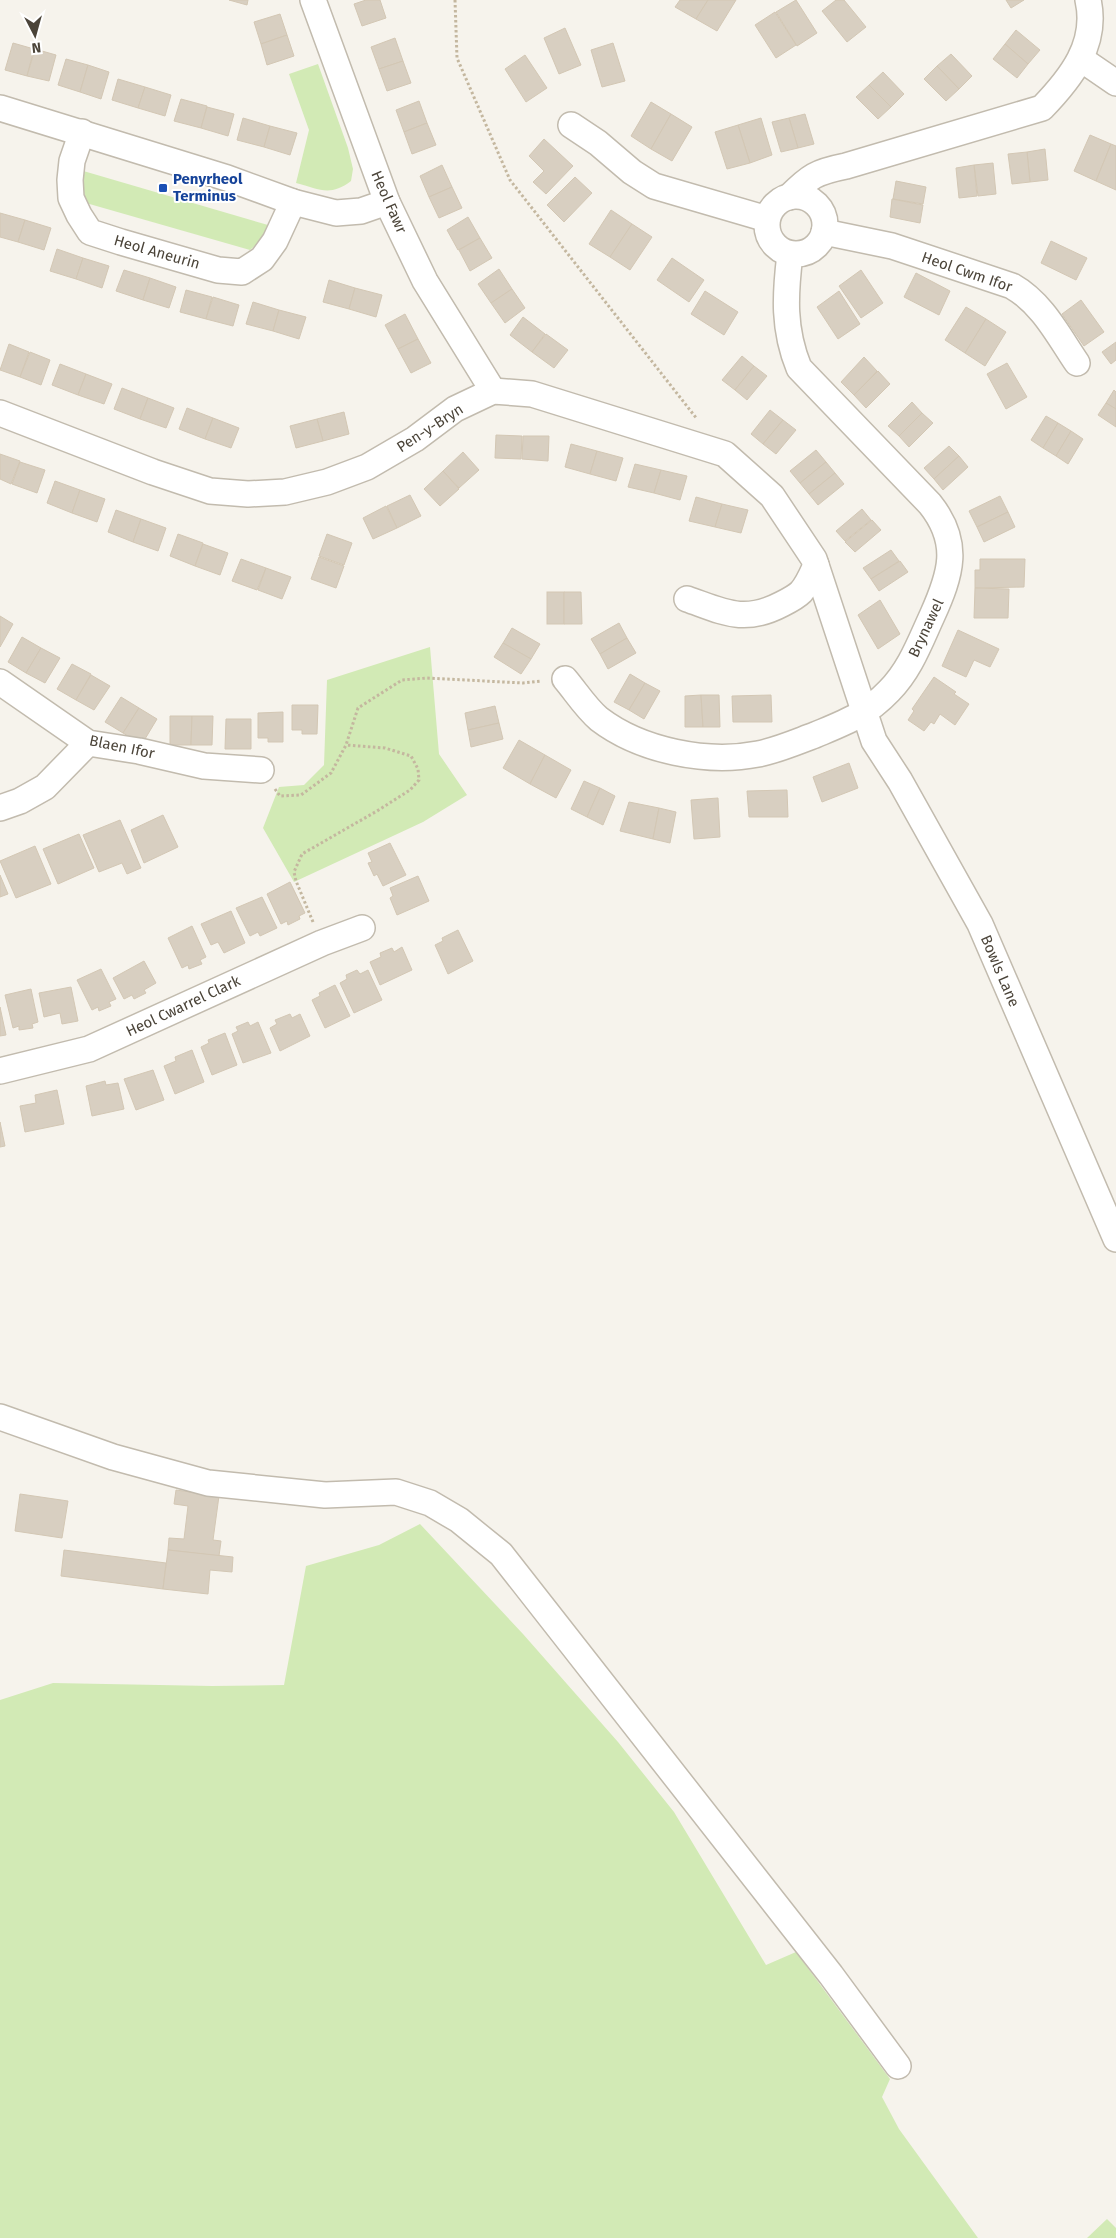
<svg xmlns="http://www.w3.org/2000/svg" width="1116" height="2238" viewBox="0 0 1116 2238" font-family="'Fira Sans',sans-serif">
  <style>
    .green { fill: #d2eab5 }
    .building { fill: #d8cfc1; stroke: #d3c7b4 }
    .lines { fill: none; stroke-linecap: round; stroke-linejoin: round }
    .minor-casing { stroke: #c2bbae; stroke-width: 28 }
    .path { stroke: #c4b79f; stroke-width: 3; stroke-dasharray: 2.5 2.5; stroke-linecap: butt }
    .minor { stroke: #fff; stroke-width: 25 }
    .transit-dot { fill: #1a4fb4; stroke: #fff; stroke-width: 2 }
    .labels { text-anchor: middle; stroke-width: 4; stroke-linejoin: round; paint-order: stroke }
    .transit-label { font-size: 15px; font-weight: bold; fill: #164399; stroke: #fff; text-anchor: start }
    .street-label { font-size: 15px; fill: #4b4439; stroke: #fff }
  </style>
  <rect width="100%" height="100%" fill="#f6f3ec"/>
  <g class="green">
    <path d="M318,64L348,148L353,169L351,181C330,197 319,189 296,183L309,130L289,74Z"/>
    <polygon points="80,170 268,225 271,228 265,237 250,250 86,203"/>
    <polygon points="430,647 439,754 467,795 423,822 294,882 263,828 279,787 304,785 324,765 327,680"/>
    <polygon points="420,1524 523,1634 618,1742 674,1812 766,1965 796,1952 890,2079 882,2097 899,2129 978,2238 0,2238 0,1700 53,1683 212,1686 284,1685 306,1566 379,1545"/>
    <polygon points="1107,2219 1116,2228 1116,2238 1087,2238"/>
  </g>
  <g class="building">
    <polygon points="229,0 248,0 247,5"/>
    <polygon points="366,0 380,0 386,18 362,26 354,4"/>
    <polygon points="680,0 708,0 696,19 675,7"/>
    <polygon points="708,0 736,0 717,31 696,19"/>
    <polygon points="796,0 817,33 797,46 776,12"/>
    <polygon points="836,0 844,0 866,27 847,42 822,11"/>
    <polygon points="1006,0 1024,0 1011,8"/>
    <polygon points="775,12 796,45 776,58 755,25"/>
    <polygon points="280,14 287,35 261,44 254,22"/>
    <polygon points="565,28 581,65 559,74 544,38"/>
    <polygon points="1016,30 1040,50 1028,64 1005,44"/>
    <polygon points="287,35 294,56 267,65 261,44"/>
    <polygon points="395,38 403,61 379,69 371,47"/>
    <polygon points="13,43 34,49 27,76 5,70"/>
    <polygon points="613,43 625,81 602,87 591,50"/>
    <polygon points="1005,44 1028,64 1017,78 993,59"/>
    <polygon points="35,49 56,55 49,81 27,76"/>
    <polygon points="951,54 972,76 959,89 937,66"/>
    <polygon points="525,55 547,88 526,102 505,69"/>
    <polygon points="66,59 88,65 80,92 58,85"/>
    <polygon points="403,61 411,83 387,91 379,69"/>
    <polygon points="88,65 109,72 101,99 80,92"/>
    <polygon points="937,66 959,89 946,101 924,79"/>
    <polygon points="883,72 904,94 891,107 869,85"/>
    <polygon points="118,79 145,87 138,108 112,100"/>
    <polygon points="869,85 891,107 878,119 856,97"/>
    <polygon points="145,87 171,95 165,116 138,108"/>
    <polygon points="181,99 207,106 201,128 174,121"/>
    <polygon points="419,101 427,123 404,132 396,110"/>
    <polygon points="651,102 671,114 651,149 631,136"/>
    <polygon points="207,107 234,114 228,136 201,128"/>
    <polygon points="671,114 692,127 672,161 651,149"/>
    <polygon points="805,114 814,144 798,148 789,118"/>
    <polygon points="243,118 270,126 264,147 237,140"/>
    <polygon points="761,118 772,155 750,163 738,125"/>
    <polygon points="789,118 798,148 781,152 772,122"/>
    <polygon points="427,123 436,145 412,154 404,132"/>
    <polygon points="738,125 750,163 727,169 715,132"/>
    <polygon points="270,126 297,133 290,155 264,147"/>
    <polygon points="1090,135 1111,144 1096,181 1074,171"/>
    <polygon points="544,139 573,166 546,194 533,182 544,171 529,156"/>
    <polygon points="1111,144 1116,146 1116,190 1096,181"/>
    <polygon points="1045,149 1048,180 1030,182 1027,152"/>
    <polygon points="1027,152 1030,182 1012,184 1008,154"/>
    <polygon points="993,163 996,194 978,196 974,165"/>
    <polygon points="442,165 452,187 429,197 420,176"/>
    <polygon points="974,165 977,196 959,198 956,168"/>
    <polygon points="575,177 592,193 564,222 547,205"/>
    <polygon points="896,181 926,187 923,204 893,199"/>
    <polygon points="452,187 462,208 439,218 429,197"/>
    <polygon points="892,199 923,205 920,223 890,217"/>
    <polygon points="611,210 632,224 610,257 589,244"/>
    <polygon points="0,213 25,220 18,242 0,237"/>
    <polygon points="468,217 480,238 458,250 447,230"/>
    <polygon points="25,220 51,228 44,250 18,242"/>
    <polygon points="632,224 652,237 630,270 610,257"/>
    <polygon points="480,238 492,258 470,271 459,250"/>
    <polygon points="1051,241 1087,258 1076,280 1041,263"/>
    <polygon points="57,249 83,258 76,279 50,271"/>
    <polygon points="83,258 109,266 102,288 76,279"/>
    <polygon points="672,258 704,280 689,302 657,280"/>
    <polygon points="499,269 512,289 491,303 478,284"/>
    <polygon points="124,270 150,278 143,300 116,291"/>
    <polygon points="861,270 883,303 861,318 839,286"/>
    <polygon points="916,273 950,291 939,315 904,297"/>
    <polygon points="150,278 176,287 169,308 143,300"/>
    <polygon points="329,280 355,288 349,309 323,302"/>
    <polygon points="355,288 382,295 376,317 349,309"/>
    <polygon points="512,289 525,308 505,323 491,303"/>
    <polygon points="186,290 212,297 206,319 180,312"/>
    <polygon points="705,291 738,312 724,335 691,314"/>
    <polygon points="839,291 860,324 838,339 817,307"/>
    <polygon points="213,297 239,305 233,326 206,319"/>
    <polygon points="1081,300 1104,332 1084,346 1062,314"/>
    <polygon points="253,302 279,310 273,331 246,324"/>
    <polygon points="966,307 986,319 965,353 945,340"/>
    <polygon points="279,310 306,317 299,339 273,331"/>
    <polygon points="405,314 418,339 398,349 385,325"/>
    <polygon points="523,317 545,334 532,352 510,335"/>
    <polygon points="986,319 1006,332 985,366 965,353"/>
    <polygon points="546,334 568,350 554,368 532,352"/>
    <polygon points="418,339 431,363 411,373 398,349"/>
    <polygon points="1116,342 1116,360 1111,364 1102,352"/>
    <polygon points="9,344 29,352 20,377 0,370"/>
    <polygon points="30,352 50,360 41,385 20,377"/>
    <polygon points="742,356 754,366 735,390 722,380"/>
    <polygon points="864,357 877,371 854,395 841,382"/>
    <polygon points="1007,363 1027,397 1006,409 987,374"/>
    <polygon points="60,364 86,374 78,395 52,385"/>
    <polygon points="754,366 767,376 747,400 735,390"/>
    <polygon points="878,371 890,384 866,408 854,395"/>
    <polygon points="86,374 112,384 104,404 78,395"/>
    <polygon points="122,388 148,398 140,419 114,409"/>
    <polygon points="1114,390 1116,392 1116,409 1106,403"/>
    <polygon points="148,398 174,408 166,428 140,419"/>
    <polygon points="912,402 922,413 899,436 888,426"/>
    <polygon points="1106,403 1116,409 1116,427 1098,415"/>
    <polygon points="187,408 213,418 205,439 179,429"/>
    <polygon points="770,410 783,420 763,444 751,434"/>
    <polygon points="344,412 349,434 323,441 317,419"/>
    <polygon points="922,413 933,423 909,447 899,436"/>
    <polygon points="1046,416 1058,423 1043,448 1031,440"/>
    <polygon points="213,418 239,428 231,448 205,439"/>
    <polygon points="317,419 323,441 296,448 290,426"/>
    <polygon points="783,420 796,430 776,454 763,444"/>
    <polygon points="1058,423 1071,431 1056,456 1043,448"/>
    <polygon points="1071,431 1083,439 1068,464 1056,456"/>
    <polygon points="496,435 522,436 521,459 495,458"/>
    <polygon points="523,436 549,436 548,461 522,459"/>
    <polygon points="571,444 597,451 590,474 565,467"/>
    <polygon points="949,446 959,456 934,479 924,468"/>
    <polygon points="816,450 826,462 800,483 790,471"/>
    <polygon points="597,451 623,458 616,481 590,474"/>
    <polygon points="463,452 479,470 459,488 443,471"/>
    <polygon points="0,454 20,461 11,484 0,479"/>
    <polygon points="959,456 968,467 943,490 934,479"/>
    <polygon points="20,462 45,470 37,493 12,484"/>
    <polygon points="826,462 835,473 809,494 800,483"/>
    <polygon points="635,464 661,470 654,493 628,487"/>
    <polygon points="661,470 687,476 680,500 654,493"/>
    <polygon points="443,471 459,489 440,506 424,489"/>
    <polygon points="835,473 844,484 818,505 809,494"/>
    <polygon points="55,481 80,490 72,513 47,503"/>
    <polygon points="80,490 105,499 97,522 72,513"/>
    <polygon points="410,495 421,516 397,528 387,506"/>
    <polygon points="1000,496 1008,512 977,527 969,511"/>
    <polygon points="696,497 722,504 715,527 689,521"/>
    <polygon points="722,504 748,510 741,533 715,527"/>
    <polygon points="386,506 397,528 373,539 363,518"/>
    <polygon points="862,509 871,520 845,541 836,531"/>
    <polygon points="116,510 141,519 133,542 108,532"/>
    <polygon points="1008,512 1015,527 984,542 977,527"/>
    <polygon points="141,519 166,528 158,551 133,542"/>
    <polygon points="872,520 881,530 855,552 845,542"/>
    <polygon points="178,534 203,543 195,566 170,556"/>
    <polygon points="327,534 352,543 344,565 319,556"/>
    <polygon points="203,544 228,553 220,575 195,566"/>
    <polygon points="891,550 899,561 871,579 863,568"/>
    <polygon points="319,557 344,566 336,588 311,579"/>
    <polygon points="241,559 266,568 257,590 232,581"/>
    <polygon points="980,559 1025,559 1024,587 975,588 975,570 980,570"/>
    <polygon points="900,561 908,572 879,591 871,579"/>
    <polygon points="266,568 291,577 282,599 258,590"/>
    <polygon points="975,588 1009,589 1008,618 974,618"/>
    <rect x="547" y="592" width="17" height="32"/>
    <polygon points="564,592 581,592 582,624 564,624"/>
    <polygon points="880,600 900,634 878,649 858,615"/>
    <polygon points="0,616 13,624 0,647"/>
    <polygon points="619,623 627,638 600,654 591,639"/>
    <polygon points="512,628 540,644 531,659 503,643"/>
    <polygon points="958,630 999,649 990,667 974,660 966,677 942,666"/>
    <polygon points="22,637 41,648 26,673 8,662"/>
    <polygon points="627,638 636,653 608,669 600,654"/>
    <polygon points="503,643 531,659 521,674 494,657"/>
    <polygon points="41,648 60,658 45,683 26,673"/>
    <polygon points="72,664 91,674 76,700 57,689"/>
    <polygon points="630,674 645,683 629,710 614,702"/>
    <polygon points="91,675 110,686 94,710 76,700"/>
    <polygon points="934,677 956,692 954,694 969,704 955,725 940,714 934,724 931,722 924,731 908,720 914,711 912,709"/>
    <polygon points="645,683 660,691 644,719 629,710"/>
    <polygon points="701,695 703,727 685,727 685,696"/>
    <polygon points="701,695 719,695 720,727 703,727"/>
    <polygon points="771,695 772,722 733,722 732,696"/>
    <polygon points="121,697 139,708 123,733 105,722"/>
    <polygon points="292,705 318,705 317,734 302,734 302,730 292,730"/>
    <polygon points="495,706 499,723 468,730 465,713"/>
    <polygon points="139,708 157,719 142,744 123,733"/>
    <polygon points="283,712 283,742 268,742 268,738 258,738 258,713"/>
    <polygon points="170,716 192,716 191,745 170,745"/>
    <polygon points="192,716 213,716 212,745 191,745"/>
    <polygon points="226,719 251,719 251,749 225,749"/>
    <polygon points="499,723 503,739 471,747 468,730"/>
    <polygon points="519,740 545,755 530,784 503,768"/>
    <polygon points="545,755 571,770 556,798 530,784"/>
    <polygon points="849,763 858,788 822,802 813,777"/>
    <polygon points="584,781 600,788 587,817 571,809"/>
    <polygon points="600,788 615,796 603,825 587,817"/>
    <polygon points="787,790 788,817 749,817 747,791"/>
    <polygon points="718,798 720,837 694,839 691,800"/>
    <polygon points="629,802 659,808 653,839 620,831"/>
    <polygon points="659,808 676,812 670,843 653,839"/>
    <polygon points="163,815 178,847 144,863 131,830"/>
    <polygon points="120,820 141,868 127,874 122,863 99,872 83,835"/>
    <polygon points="79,834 94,868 58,884 43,849"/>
    <polygon points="390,843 406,875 383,886 377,874 374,876 368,863 372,862 368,853"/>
    <polygon points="35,846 51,884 16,898 0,861"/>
    <polygon points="0,875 8,894 0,897"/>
    <polygon points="418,876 429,901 397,915 390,898 393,896 390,888"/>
    <polygon points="290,882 305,913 299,916 300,919 288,925 287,921 281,924 267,894"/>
    <polygon points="262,897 277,928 260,936 258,932 250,936 236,908"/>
    <polygon points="231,911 245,943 224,953 218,942 211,945 201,924"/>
    <polygon points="192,926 206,957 200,960 202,964 189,969 188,965 182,968 168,938"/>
    <polygon points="458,930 473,961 448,974 435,945 443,941 442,938"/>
    <polygon points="402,947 412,970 380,985 370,962 381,957 380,953 392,948 394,952"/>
    <polygon points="144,961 156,983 144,990 146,993 134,999 132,995 124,999 113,978"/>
    <polygon points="101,969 116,999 109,1002 111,1006 99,1011 98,1007 92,1010 77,980"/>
    <polygon points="357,970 360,974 368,970 382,1000 354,1013 340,983 347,979 346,975"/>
    <polygon points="335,985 350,1016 325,1028 312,1000 320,996 319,993"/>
    <polygon points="71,987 78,1021 62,1024 60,1013 44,1017 39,993"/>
    <polygon points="31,989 38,1022 32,1024 33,1028 19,1030 19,1026 13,1028 5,995"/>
    <polygon points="0,1007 6,1035 0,1036"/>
    <polygon points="290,1014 292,1018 300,1014 310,1036 280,1051 270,1028 277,1024 275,1020"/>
    <polygon points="248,1022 250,1026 258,1022 271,1053 243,1063 232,1034 238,1031 236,1027"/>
    <polygon points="225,1033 237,1065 212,1075 201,1047 209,1043 208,1040"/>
    <polygon points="192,1050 204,1082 175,1094 164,1066 176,1061 175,1057"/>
    <polygon points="153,1070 164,1100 136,1110 124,1079"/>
    <polygon points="105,1081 106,1085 118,1083 124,1109 92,1116 86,1086"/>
    <polygon points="57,1090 64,1124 25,1132 20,1106 36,1103 35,1095"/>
    <polygon points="0,1122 5,1146 0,1147"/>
    <polygon points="176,1490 219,1496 213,1540 221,1541 219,1556 168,1550 169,1538 184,1539 188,1506 174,1504"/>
    <polygon points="20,1494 68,1501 62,1538 15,1531"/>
    <polygon points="64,1550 166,1563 163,1589 61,1576"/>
    <polygon points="168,1550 233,1557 232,1572 210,1570 208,1594 163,1589"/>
  </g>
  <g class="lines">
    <defs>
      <g id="minor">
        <polyline points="313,0 387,202 425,281 493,391"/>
        <polyline points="1081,59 1116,83"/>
        <polyline points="0,108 227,178 293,202 336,213 361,211 387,202"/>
        <polyline points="571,125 598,143 632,172 654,186 767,219"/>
        <polyline points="82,132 72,161 70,180 71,198 79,215 90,232 121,242 218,270 242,272 262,259 275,241 293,202"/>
        <circle cx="796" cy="225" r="29"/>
        <path d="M789,197C810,176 816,172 846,166L1042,108C1071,78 1098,44 1088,0"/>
        <path d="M824,232L892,246L1012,286C1042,303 1058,335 1077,363"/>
        <polyline points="0,413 153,472 210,491 248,494 285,492 327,482 367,467 415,439 455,409 493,391 532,394 725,454 772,496 814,559 874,741 900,781 980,924 1116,1239"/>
        <path d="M687,599C724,612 744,624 782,604C788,601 796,597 801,592C808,584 812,574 816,565"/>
        <path d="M565,679C576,692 586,708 599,719C641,751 707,764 758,754C778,750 796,742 815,735C846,722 866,715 889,691C910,670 920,642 932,616C951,574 961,543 930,504L799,368C783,329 785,295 790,254"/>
        <polyline points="0,682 88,743 139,751 204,766 261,770"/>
        <polyline points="0,808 20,801 45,787 88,743"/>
        <polyline points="0,1071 89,1049 322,943 362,928"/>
        <polyline points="0,1417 113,1457 208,1483 325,1495 396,1492 430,1503 459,1520 501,1554 831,1975 898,2066"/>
      </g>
    </defs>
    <use href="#minor" class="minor-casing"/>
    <g class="path">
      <polyline points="455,0 457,58 510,180 697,419"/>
      <polyline points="275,789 280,796 301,795 331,773 346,745 358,708 402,680 427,678 523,683 542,681"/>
      <polyline points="313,922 296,881 294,872 302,854 377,811 410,790 419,780 418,769 411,756 385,748 346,745"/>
    </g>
    <use href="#minor" class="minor"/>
  </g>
  <rect class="transit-dot" x="158" y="183" width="10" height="10" rx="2.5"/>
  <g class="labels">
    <g class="transit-label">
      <text x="173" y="184">Penyrheol<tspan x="173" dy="17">Terminus</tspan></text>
    </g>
    <g class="street-label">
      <text transform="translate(389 202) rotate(66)" y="5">Heol Fawr</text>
      <text transform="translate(157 252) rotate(16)" y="5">Heol Aneurin</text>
      <text transform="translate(967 272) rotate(19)" y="5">Heol Cwm Ifor</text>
      <text transform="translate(430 428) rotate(-33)" y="5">Pen-y-Bryn</text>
      <text transform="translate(926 628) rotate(-65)" y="5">Brynawel</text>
      <text transform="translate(122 747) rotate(12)" y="5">Blaen Ifor</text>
      <text transform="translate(1000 971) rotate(67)" y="5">Bowls Lane</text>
      <text transform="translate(183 1006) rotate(-25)" y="5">Heol Cwarrel Clark</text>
    </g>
  </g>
  <g transform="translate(35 35) rotate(174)" stroke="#ffffff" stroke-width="4" paint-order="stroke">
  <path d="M0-4L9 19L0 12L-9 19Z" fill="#4b4439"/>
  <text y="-8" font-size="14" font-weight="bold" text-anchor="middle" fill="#4b4439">N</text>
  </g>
</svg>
